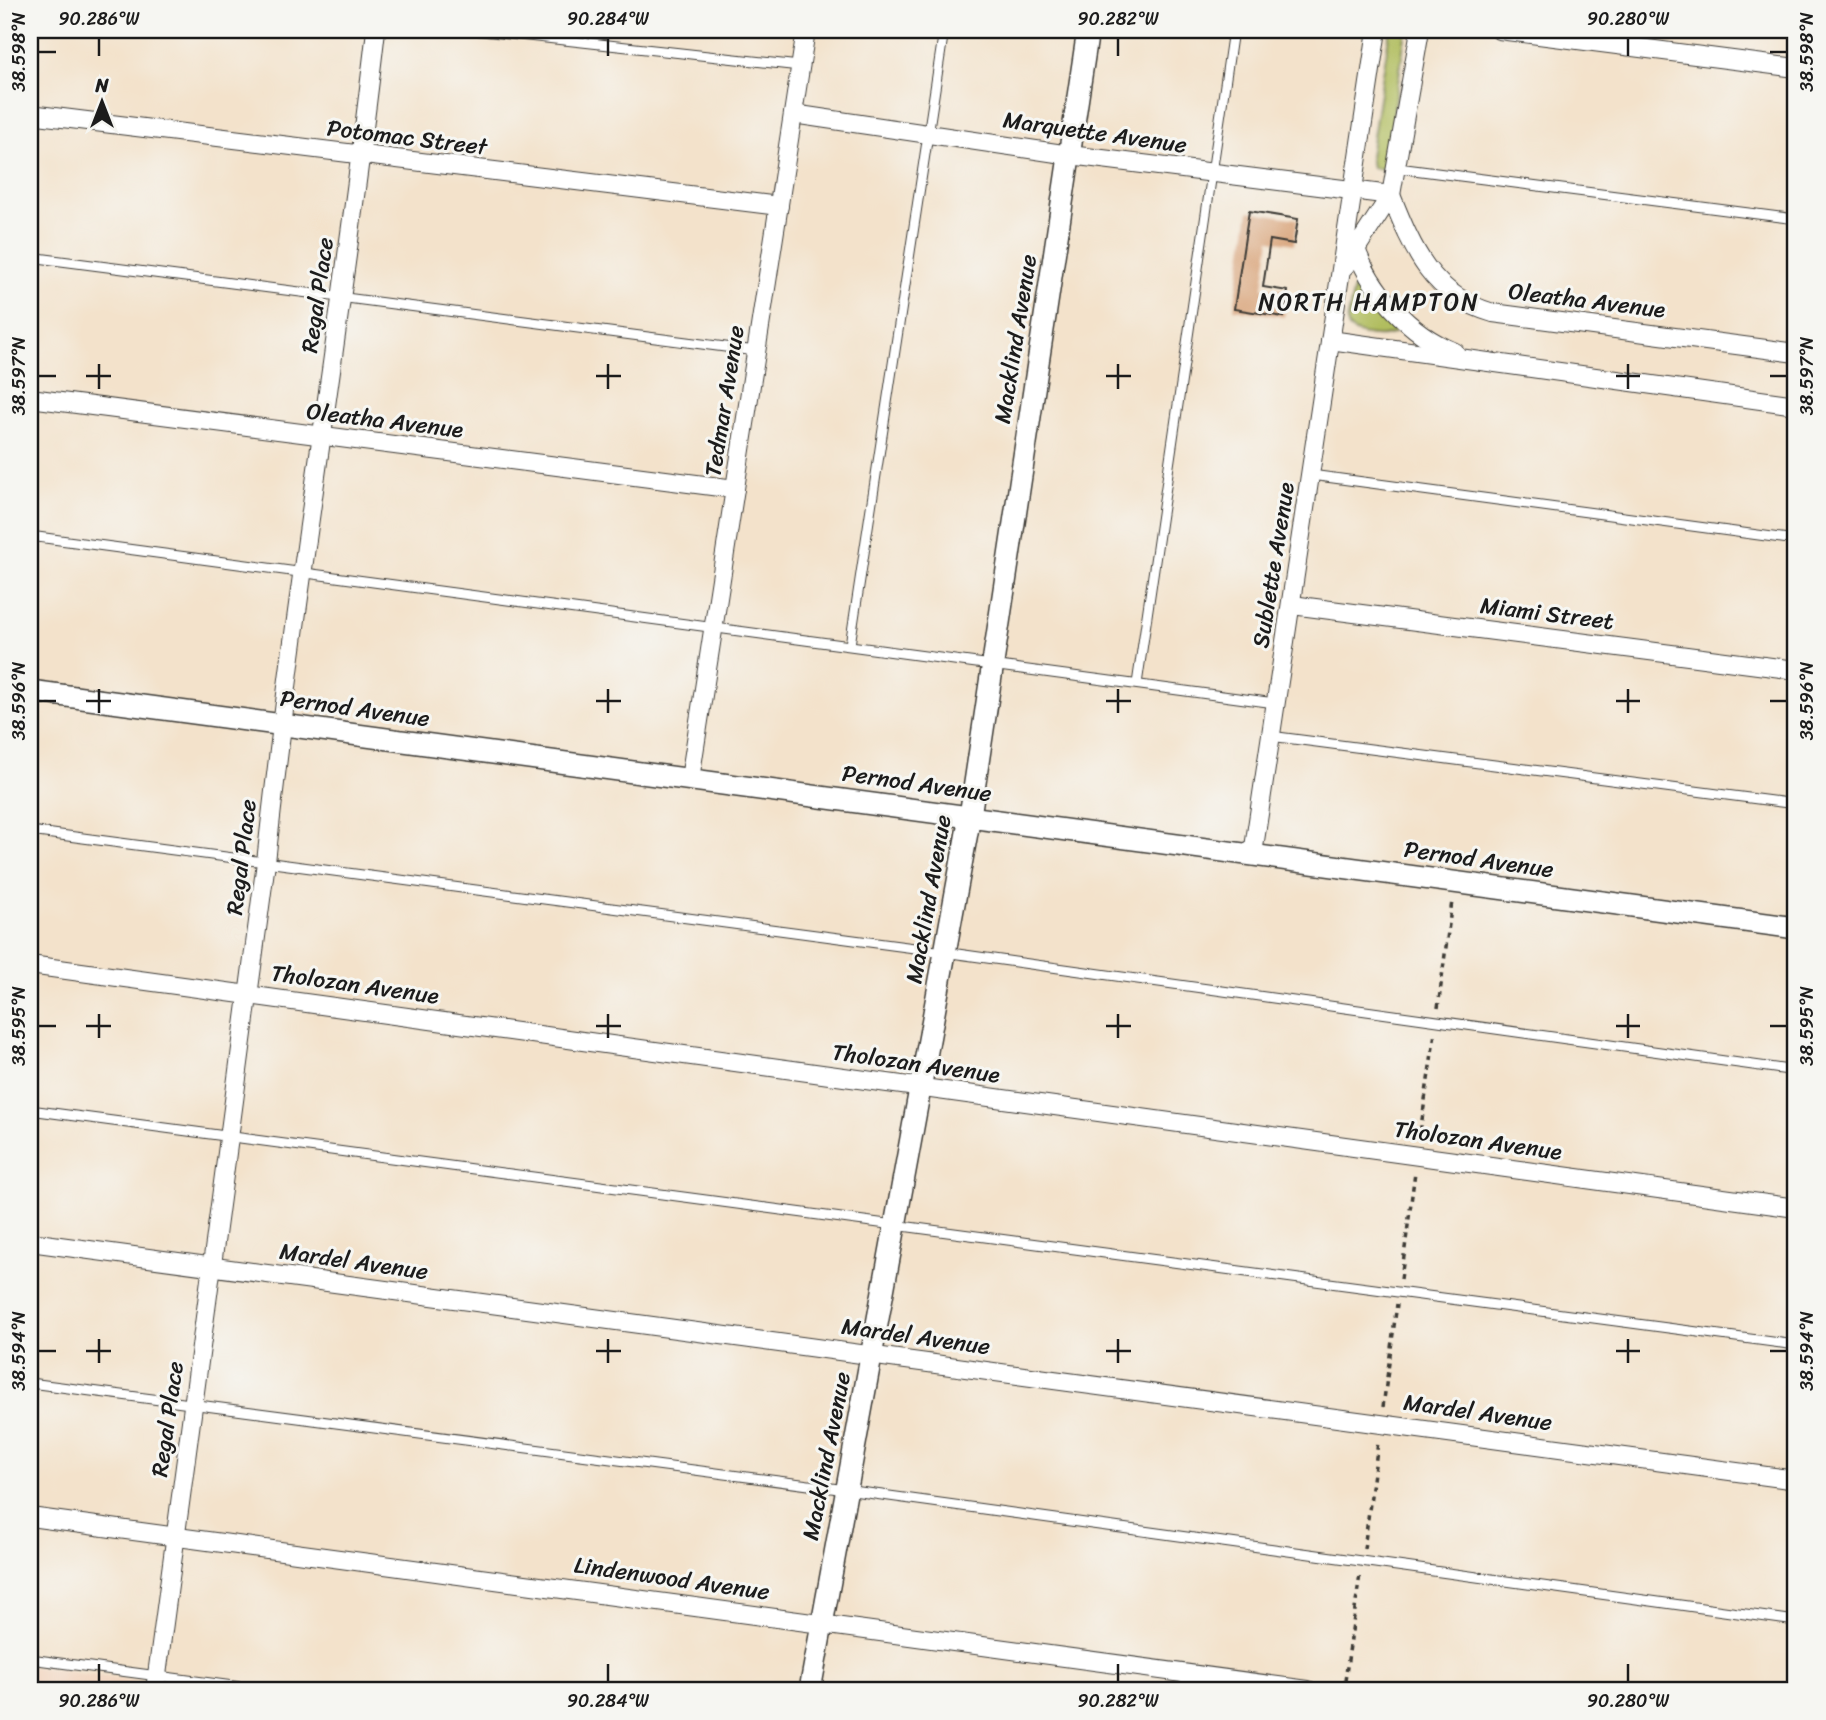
<svg xmlns="http://www.w3.org/2000/svg" width="1826" height="1720" viewBox="0 0 1826 1720" font-family="Sriracha,sans-serif">
  <style>
    .built { fill: #f2d4be }
    .green { fill: #b1bd5f; stroke: #666c3e; stroke-width: 2 }
    .building { fill: #d49768 }
    .lines { fill: none; stroke-linecap: round; stroke-linejoin: round }
    .service-casing { stroke: #3c3a36; stroke-width: 11 }
    .minor-casing { stroke: #3c3a36; stroke-width: 20 }
    .tertiary-casing { stroke: #3c3a36; stroke-width: 24 }
    .path { stroke: #3c3a36; stroke-width: 3.5; stroke-dasharray: 5 5; stroke-linecap: butt }
    .service { stroke: #fff; stroke-width: 9 }
    .minor { stroke: #fff; stroke-width: 18 }
    .tertiary { stroke: #fff; stroke-width: 21 }
    .ticks { fill: none; stroke: #1c1c1c; stroke-width: 2.5 }
    .labels { text-anchor: middle; stroke-width: 6; stroke-linejoin: round; paint-order: stroke }
    .street-label { font-size: 23px; fill: #1c1c1c; stroke: #f6f6f2 }
    .neighbourhood-label { font-size: 24px; letter-spacing: 2px; fill: #1c1c1c; stroke: #f6f6f2 }
    .neatline { fill: none; stroke: #1c1c1c; stroke-width: 2.5 }
    .ticks-label { font-size: 18px; text-anchor: middle; fill: #1c1c1c }
  </style>
  <rect width="100%" height="100%" fill="#f6f6f2"/>
  <filter id="ink" filterUnits="userSpaceOnUse"><feTurbulence type="fractalNoise" baseFrequency=".0143" numOctaves="2"/><feDisplacementMap in="SourceGraphic" scale="14" xChannelSelector="R" yChannelSelector="G"/><feConvolveMatrix kernelMatrix="1 2 1 2 8 2 1 2 1" color-interpolation-filters="sRGB"/></filter>
  <filter id="wash" filterUnits="userSpaceOnUse"><feTurbulence type="fractalNoise" baseFrequency=".00686" numOctaves="4" result="noise"/><feDisplacementMap in="SourceGraphic" scale="28" xChannelSelector="R" yChannelSelector="G"/><feGaussianBlur stdDeviation="1.57" result="paint"/><feColorMatrix in="noise" values="0 0 0 0 0 0 0 0 0 0 0 0 0 0 0 0 0 1.4 0 .05"/><feComposite in="paint" operator="in"/></filter>
  <g filter="url(#wash)">
    <rect width="100%" height="100%" fill="#f3e2cb"/>
    <polygon class="built" points="30,1666 139,1682 138,1690 30,1690"/>
    <g class="green">
      <polygon points="1390,30 1406,30 1386,163 1382,169 1372,168 1370,156"/>
      <path d="M1354,288L1366,292L1394,327V333C1383,339 1358,336 1349,328L1347,322Z"/>
    </g>
    <g id="blocks">
      <polygon class="building" points="1249,211 1298,219 1294,244 1270,240 1263,287 1288,291 1284,317 1234,309"/>
    </g>
  </g>
  <g filter="url(#ink)">
    <use href="#blocks" fill-opacity="0" stroke="#3c3a36" stroke-width="2"/>
    <g class="lines">
      <defs>
        <g id="service">
          <polyline points="473,30 800,66"/>
          <polyline points="1398,168 1796,219"/>
          <polyline points="30,257 756,351"/>
          <polyline points="1311,475 1796,540"/>
          <polyline points="30,536 1275,703"/>
          <polyline points="850,645 944,30"/>
          <polyline points="1137,684 1233,30"/>
          <polyline points="1270,736 1796,804"/>
          <polyline points="30,831 922,949 1796,1071"/>
          <polyline points="30,1110 1796,1345"/>
          <polyline points="30,1383 824,1487 1796,1621"/>
          <polyline points="30,1659 264,1690"/>
        </g>
        <g id="minor">
          <polyline points="1499,30 1796,68"/>
          <polyline points="30,114 779,206"/>
          <path d="M793,114L1070,155L1391,195C1413,250 1431,295 1493,313L1796,353"/>
          <path d="M1354,242C1367,288 1410,335 1455,352"/>
          <polyline points="1345,266 1391,195 1420,30"/>
          <polyline points="1330,340 1796,405"/>
          <polyline points="30,398 735,489"/>
          <polyline points="1292,605 1796,670"/>
          <polyline points="690,779 806,30"/>
          <polyline points="1253,854 1377,30"/>
          <polyline points="30,965 1796,1208"/>
          <polyline points="30,1242 1796,1480"/>
          <polyline points="30,1517 1308,1690"/>
          <path d="M155,1690L266,862C296,584 344,308 376,30"/>
        </g>
        <g id="tertiary">
          <polyline points="30,691 1796,928"/>
          <polyline points="810,1690 970,816 1088,30"/>
        </g>
      </defs>
      <use href="#service" class="service-casing"/>
      <use href="#minor" class="minor-casing"/>
      <use href="#tertiary" class="tertiary-casing"/>
      <g class="path">
        <polyline points="1438,1008 1452,901"/>
        <polyline points="1419,1140 1435,1033"/>
        <polyline points="1401,1279 1415,1172"/>
        <polyline points="1383,1407 1397,1304"/>
        <polyline points="1364,1549 1378,1442"/>
        <polyline points="1345,1681 1360,1574"/>
      </g>
      <use href="#service" class="service"/>
      <use href="#minor" class="minor"/>
      <use href="#tertiary" class="tertiary"/>
    </g>
  </g>
  <path class="ticks" d="M99,38V56M608,38V56M1118,38V56M1628,38V56M38,52H56M1770,52H1787M99,364V389M608,364V389M1118,364V389M1628,364V389M38,376H56M86,376H111M596,376H621M1106,376H1131M1616,376H1640M1770,376H1787M99,689V713M608,689V713M1118,689V713M1628,689V713M38,701H56M86,701H111M596,701H621M1106,701H1131M1616,701H1640M1770,701H1787M99,1014V1038M608,1014V1038M1118,1014V1038M1628,1014V1038M38,1026H56M86,1026H111M596,1026H621M1106,1026H1131M1616,1026H1640M1770,1026H1787M99,1339V1363M608,1339V1363M1118,1339V1363M1628,1339V1363M38,1351H56M86,1351H111M596,1351H621M1106,1351H1131M1616,1351H1640M1770,1351H1787M99,1664V1682M608,1664V1682M1118,1664V1682M1628,1664V1682"/>
  <g class="labels">
    <g class="street-label">
      <text transform="translate(1095 132) rotate(8)" y="8">Marquette Avenue</text>
      <text transform="translate(407 137) rotate(7)" y="8">Potomac Street</text>
      <text transform="translate(317 295) rotate(-82)" y="8">Regal Place</text>
      <text transform="translate(1587 300) rotate(7)" y="8">Oleatha Avenue</text>
      <text transform="translate(1015 339) rotate(-81)" y="8">Macklind Avenue</text>
      <text transform="translate(724 401) rotate(-81)" y="8">Tedmar Avenue</text>
      <text transform="translate(385 420) rotate(7)" y="8">Oleatha Avenue</text>
      <text transform="translate(1273 565) rotate(-81)" y="8">Sublette Avenue</text>
      <text transform="translate(1547 613) rotate(7)" y="8">Miami Street</text>
      <text transform="translate(355 708) rotate(8)" y="8">Pernod Avenue</text>
      <text transform="translate(917 783) rotate(8)" y="8">Pernod Avenue</text>
      <text transform="translate(241 857) rotate(-83)" y="8">Regal Place</text>
      <text transform="translate(1479 859) rotate(8)" y="8">Pernod Avenue</text>
      <text transform="translate(928 899) rotate(-80)" y="8">Macklind Avenue</text>
      <text transform="translate(355 984) rotate(8)" y="8">Tholozan Avenue</text>
      <text transform="translate(916 1063) rotate(8)" y="8">Tholozan Avenue</text>
      <text transform="translate(1478 1140) rotate(8)" y="8">Tholozan Avenue</text>
      <text transform="translate(354 1261) rotate(8)" y="8">Mardel Avenue</text>
      <text transform="translate(916 1336) rotate(8)" y="8">Mardel Avenue</text>
      <text transform="translate(1478 1412) rotate(8)" y="8">Mardel Avenue</text>
      <text transform="translate(167 1419) rotate(-82)" y="8">Regal Place</text>
      <text transform="translate(826 1456) rotate(-79)" y="8">Macklind Avenue</text>
      <text transform="translate(672 1578) rotate(8)" y="8">Lindenwood Avenue</text>
    </g>
    <g class="neighbourhood-label">
      <text x="1369" y="310">NORTH HAMPTON</text>
    </g>
  </g>
  <rect width="1826" height="1720" fill="none" stroke="#f6f6f2" stroke-width="77"/>
  <g transform="translate(102 102)" stroke="#f6f6f2" stroke-width="5" paint-order="stroke">
  <path d="M0-5L12 26L0 18L-12 26Z" fill="#1c1c1c"/>
  <text y="-10" font-size="19" font-weight="bold" text-anchor="middle" fill="#1c1c1c">N</text>
  </g>
  <rect x="38" y="38" width="1749" height="1644" class="neatline"/>
  <g class="ticks-label">
    <text x="99" y="25">90.286°W</text>
    <text x="608" y="25">90.284°W</text>
    <text x="1118" y="25">90.282°W</text>
    <text x="1628" y="25">90.280°W</text>
    <text transform="translate(19 52) rotate(-90)" y="6">38.598°N</text>
    <text transform="translate(1807 52) rotate(-90)" y="6">38.598°N</text>
    <text transform="translate(19 376) rotate(-90)" y="6">38.597°N</text>
    <text transform="translate(1807 376) rotate(-90)" y="6">38.597°N</text>
    <text transform="translate(19 701) rotate(-90)" y="6">38.596°N</text>
    <text transform="translate(1807 701) rotate(-90)" y="6">38.596°N</text>
    <text transform="translate(19 1026) rotate(-90)" y="6">38.595°N</text>
    <text transform="translate(1807 1026) rotate(-90)" y="6">38.595°N</text>
    <text transform="translate(19 1351) rotate(-90)" y="6">38.594°N</text>
    <text transform="translate(1807 1351) rotate(-90)" y="6">38.594°N</text>
    <text x="99" y="1707">90.286°W</text>
    <text x="608" y="1707">90.284°W</text>
    <text x="1118" y="1707">90.282°W</text>
    <text x="1628" y="1707">90.280°W</text>
  </g>
</svg>
